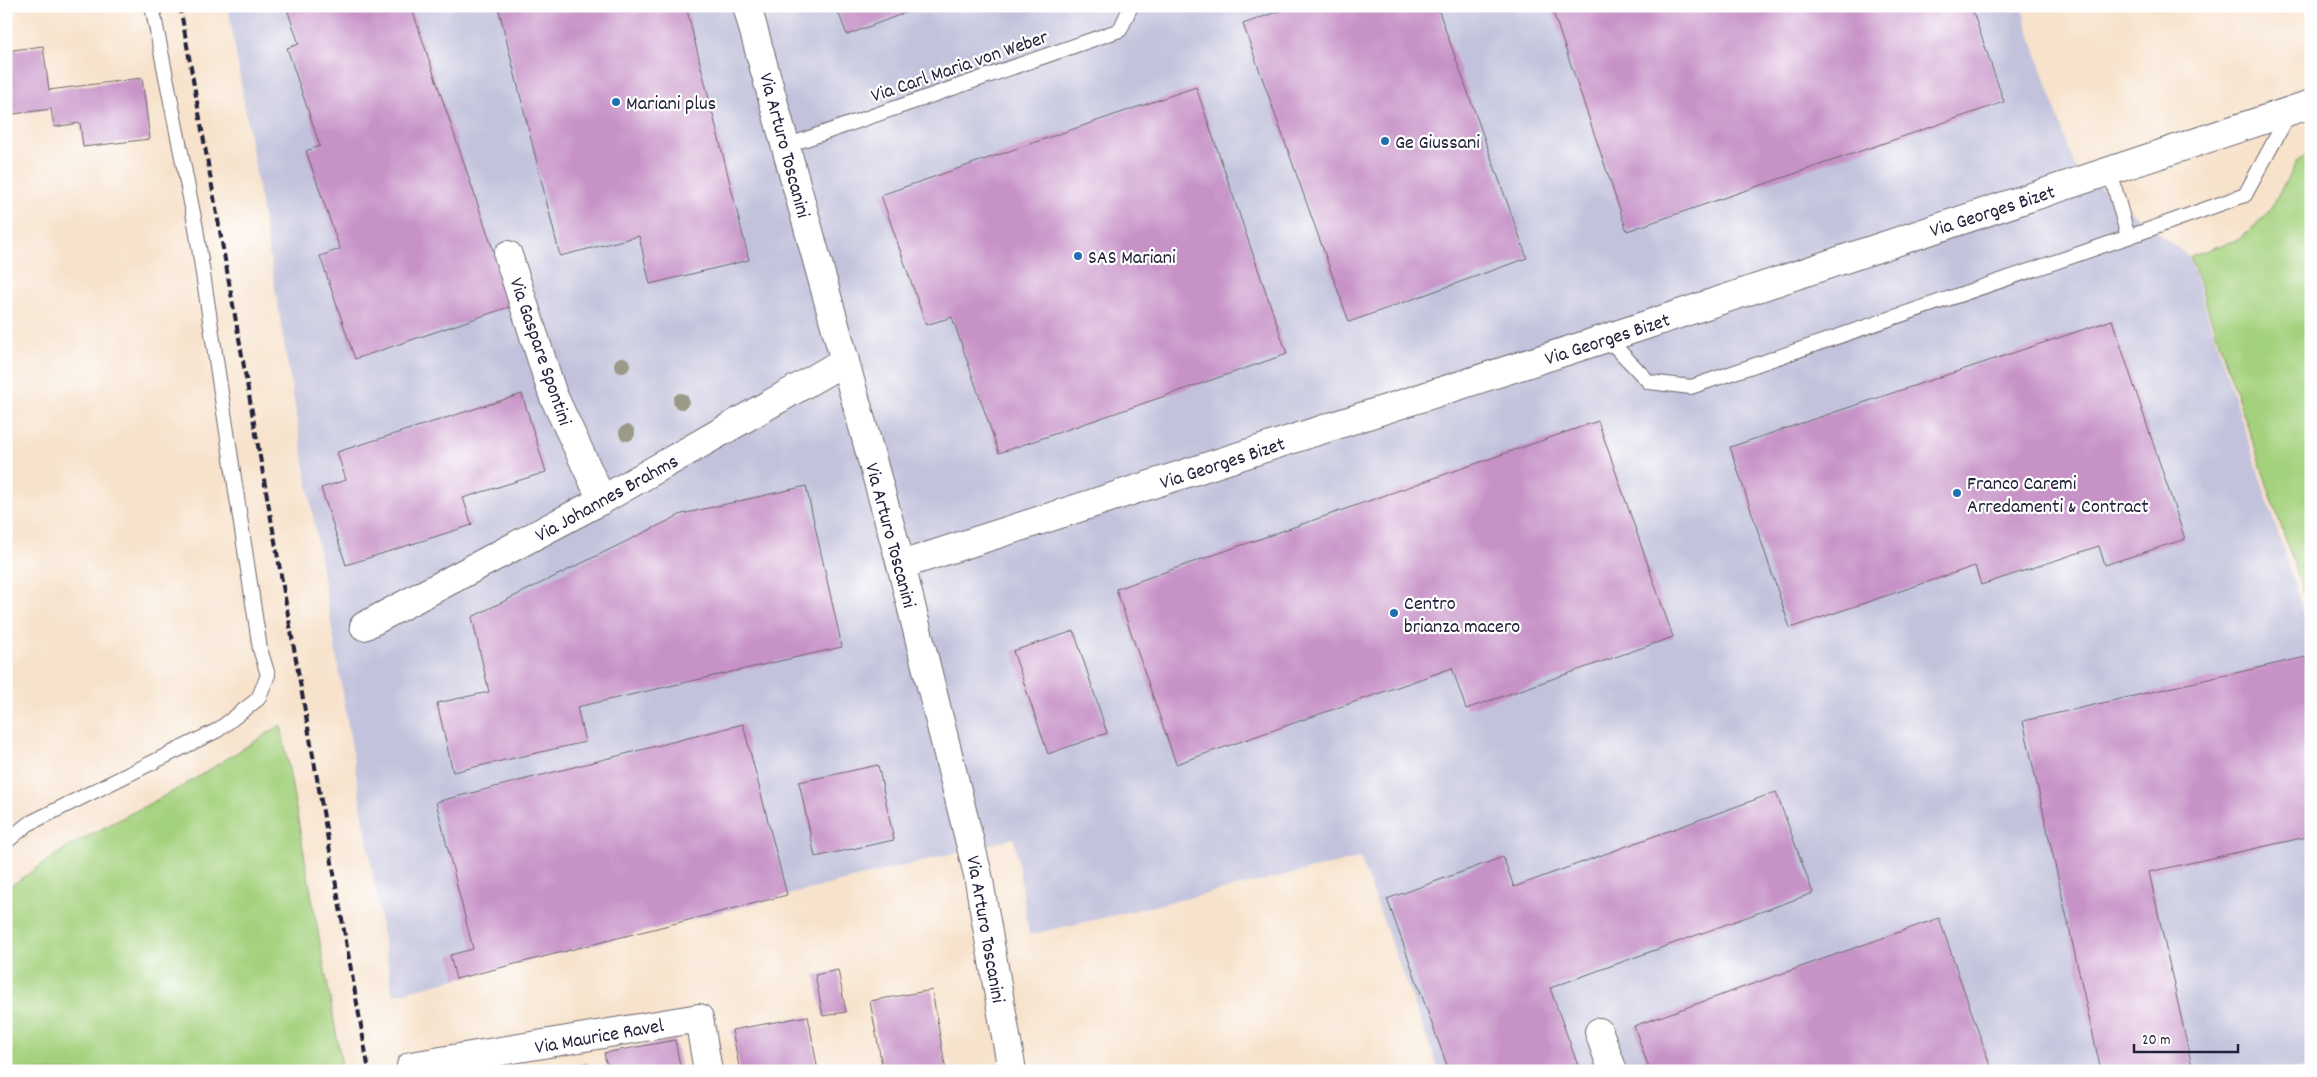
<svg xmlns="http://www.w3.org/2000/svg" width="2317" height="1077" viewBox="0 0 2317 1077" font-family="Dekko,sans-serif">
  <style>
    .industrial { fill: #c2c2dc }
    .green { fill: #a4d17d; stroke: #637a5c }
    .building { fill: #c793c7 }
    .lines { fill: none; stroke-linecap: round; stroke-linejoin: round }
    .service-casing { stroke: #6d656d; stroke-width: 16 }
    .minor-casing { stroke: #6d656d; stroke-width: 30 }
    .service { stroke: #fff; stroke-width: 14 }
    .minor { stroke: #fff; stroke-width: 28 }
    .rail { stroke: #22223b; stroke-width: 4; stroke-dasharray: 8 4; stroke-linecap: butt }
    .tree { fill: #9b9a88 }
    .poi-dot { fill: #1f6fb2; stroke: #fff; stroke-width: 2 }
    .labels { text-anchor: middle; stroke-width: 4.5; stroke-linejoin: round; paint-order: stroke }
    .street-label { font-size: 20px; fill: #22223b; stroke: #fff }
    .poi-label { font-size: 20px; fill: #22223b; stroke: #fff; text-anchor: start }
  </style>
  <rect width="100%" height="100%" fill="#fff"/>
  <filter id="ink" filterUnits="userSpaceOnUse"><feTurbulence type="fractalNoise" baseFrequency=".02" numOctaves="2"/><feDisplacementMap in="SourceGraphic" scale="10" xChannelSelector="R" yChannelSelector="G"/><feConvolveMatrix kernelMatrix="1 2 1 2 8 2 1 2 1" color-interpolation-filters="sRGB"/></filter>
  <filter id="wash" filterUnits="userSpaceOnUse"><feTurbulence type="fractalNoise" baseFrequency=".0096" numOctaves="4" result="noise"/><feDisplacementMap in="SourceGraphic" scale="20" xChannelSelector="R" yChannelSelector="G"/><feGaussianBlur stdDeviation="1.12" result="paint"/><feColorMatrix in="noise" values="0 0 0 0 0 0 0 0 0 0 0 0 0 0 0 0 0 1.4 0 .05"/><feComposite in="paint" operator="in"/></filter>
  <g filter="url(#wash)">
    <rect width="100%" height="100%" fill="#f7e2cb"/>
    <polygon class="industrial" points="228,6 2021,6 2075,168 2189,257 2311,635 2311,1069 1439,1071 1360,858 1029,935 1014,838 393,995"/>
    <g class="green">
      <polygon points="2311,151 2311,615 2190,256 2239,239 2266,216 2297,161"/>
      <polygon points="281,725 343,1071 6,1071 6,889 69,846 183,786"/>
    </g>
    <g id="blocks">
      <g class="building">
        <polygon points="286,6 411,6 512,306 355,359 320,256 340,249 306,151 320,146 287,48 299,44"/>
        <polygon points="498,6 686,6 749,260 650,284 639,236 560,256"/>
        <polygon points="836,6 923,6 847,35"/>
        <polygon points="1293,6 1437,6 1527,258 1349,322 1243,24"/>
        <polygon points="1551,6 1971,6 2004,102 1627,231"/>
        <polygon points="43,46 49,90 142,78 150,139 83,147 80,123 54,127 51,109 6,115 6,51"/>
        <polygon points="1196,87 1287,354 999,453 952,317 926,325 881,195"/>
        <polygon points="2112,320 2185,539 2105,565 2099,546 1981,585 1975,566 1790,628 1730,447"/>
        <polygon points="522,394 546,472 463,498 472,525 346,565 321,488 346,480 337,452"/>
        <polygon points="1598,421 1673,637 1466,709 1452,668 1176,764 1116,589"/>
        <polygon points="806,486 842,647 577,707 585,742 453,772 437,703 489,692 472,617 682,514"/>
        <polygon points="1074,631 1107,733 1048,754 1013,651"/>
        <polygon points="2306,657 2311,677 2311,836 2149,872 2193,1071 2101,1071 2023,721"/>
        <polygon points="743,724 787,895 456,979 450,955 473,949 436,802"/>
        <polygon points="878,765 894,840 815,857 799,782"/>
        <polygon points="1776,792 1813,893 1550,988 1580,1071 1449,1071 1387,899 1503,857 1514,887"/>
        <polygon points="1939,918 1992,1071 1650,1071 1634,1026"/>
        <polygon points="838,970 846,1012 823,1016 815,975"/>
        <polygon points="932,990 946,1071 883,1071 870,1001"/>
        <polygon points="808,1016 818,1071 740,1071 732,1030"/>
        <polygon points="675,1040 681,1071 608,1071 604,1053"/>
        <polygon points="588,1063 589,1071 554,1071 553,1070"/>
      </g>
    </g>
  </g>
  <g filter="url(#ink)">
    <use href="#blocks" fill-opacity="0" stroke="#6d656d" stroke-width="1"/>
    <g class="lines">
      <defs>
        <g id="service">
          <polyline points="786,146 1120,30 1131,6"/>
          <polyline points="2128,237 2245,195 2290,112"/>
          <polyline points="1607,338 1649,382 1691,387 2128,237 2110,171"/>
          <polyline points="6,842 28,824 218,730 258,699 268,675 260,649 196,228 152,6"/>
        </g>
        <g id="minor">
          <polyline points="747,6 901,565 978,875 1012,1071"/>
          <polyline points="508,255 553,395 602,500"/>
          <polyline points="901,565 1607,338 2311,104"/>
          <polyline points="364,626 602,500 845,361"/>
          <polyline points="1599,1032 1613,1071"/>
          <polyline points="411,1071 411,1066 699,1018 708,1071"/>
        </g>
      </defs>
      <use href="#service" class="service-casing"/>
      <use href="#minor" class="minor-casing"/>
      <use href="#service" class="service"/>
      <use href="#minor" class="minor"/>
      <polyline class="rail" points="180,6 369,1071"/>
    </g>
    <g class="tree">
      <circle cx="622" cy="365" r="8"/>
      <circle cx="681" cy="401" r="8"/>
      <circle cx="627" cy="433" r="8"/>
    </g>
  </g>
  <g class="poi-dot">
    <circle cx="616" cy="102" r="5"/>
    <circle cx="1385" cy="141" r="5"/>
    <circle cx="1078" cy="256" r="5"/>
    <circle cx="1957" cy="493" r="5"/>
    <circle cx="1394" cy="613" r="5"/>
  </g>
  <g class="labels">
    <g class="street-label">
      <text transform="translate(959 65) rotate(-19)" y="7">Via Carl Maria von Weber</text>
      <text transform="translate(786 145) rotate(75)" y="7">Via Arturo Toscanini</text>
      <text transform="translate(1992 210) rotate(-18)" y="7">Via Georges Bizet</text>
      <text transform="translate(1607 338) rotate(-18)" y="7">Via Georges Bizet</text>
      <text transform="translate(542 351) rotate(71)" y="7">Via Gaspare Spontini</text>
      <text transform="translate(1222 462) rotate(-18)" y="7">Via Georges Bizet</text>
      <text transform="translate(606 497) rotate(-29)" y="7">Via Johannes Brahms</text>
      <text transform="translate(892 535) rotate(75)" y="7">Via Arturo Toscanini</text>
      <text transform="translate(987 929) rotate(80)" y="7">Via Arturo Toscanini</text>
      <text transform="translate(599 1035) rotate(-10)" y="7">Via Maurice Ravel</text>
    </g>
    <g class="poi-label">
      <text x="626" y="109">Mariani plus</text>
      <text x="1395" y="148">Ge Giussani</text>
      <text x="1088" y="263">SAS Mariani</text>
      <text x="1967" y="489">Franco Caremi<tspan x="1967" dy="23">Arredamenti &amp; Contract</tspan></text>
      <text x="1404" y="609">Centro<tspan x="1404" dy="23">brianza macero</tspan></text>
    </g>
  </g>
  <rect width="2317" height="1077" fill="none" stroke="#fff" stroke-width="25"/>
  <path d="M2134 1044v8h104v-8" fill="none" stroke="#22223b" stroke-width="2.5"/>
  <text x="2142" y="1044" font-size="15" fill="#22223b" stroke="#ffffff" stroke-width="4" paint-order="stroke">20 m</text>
</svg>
